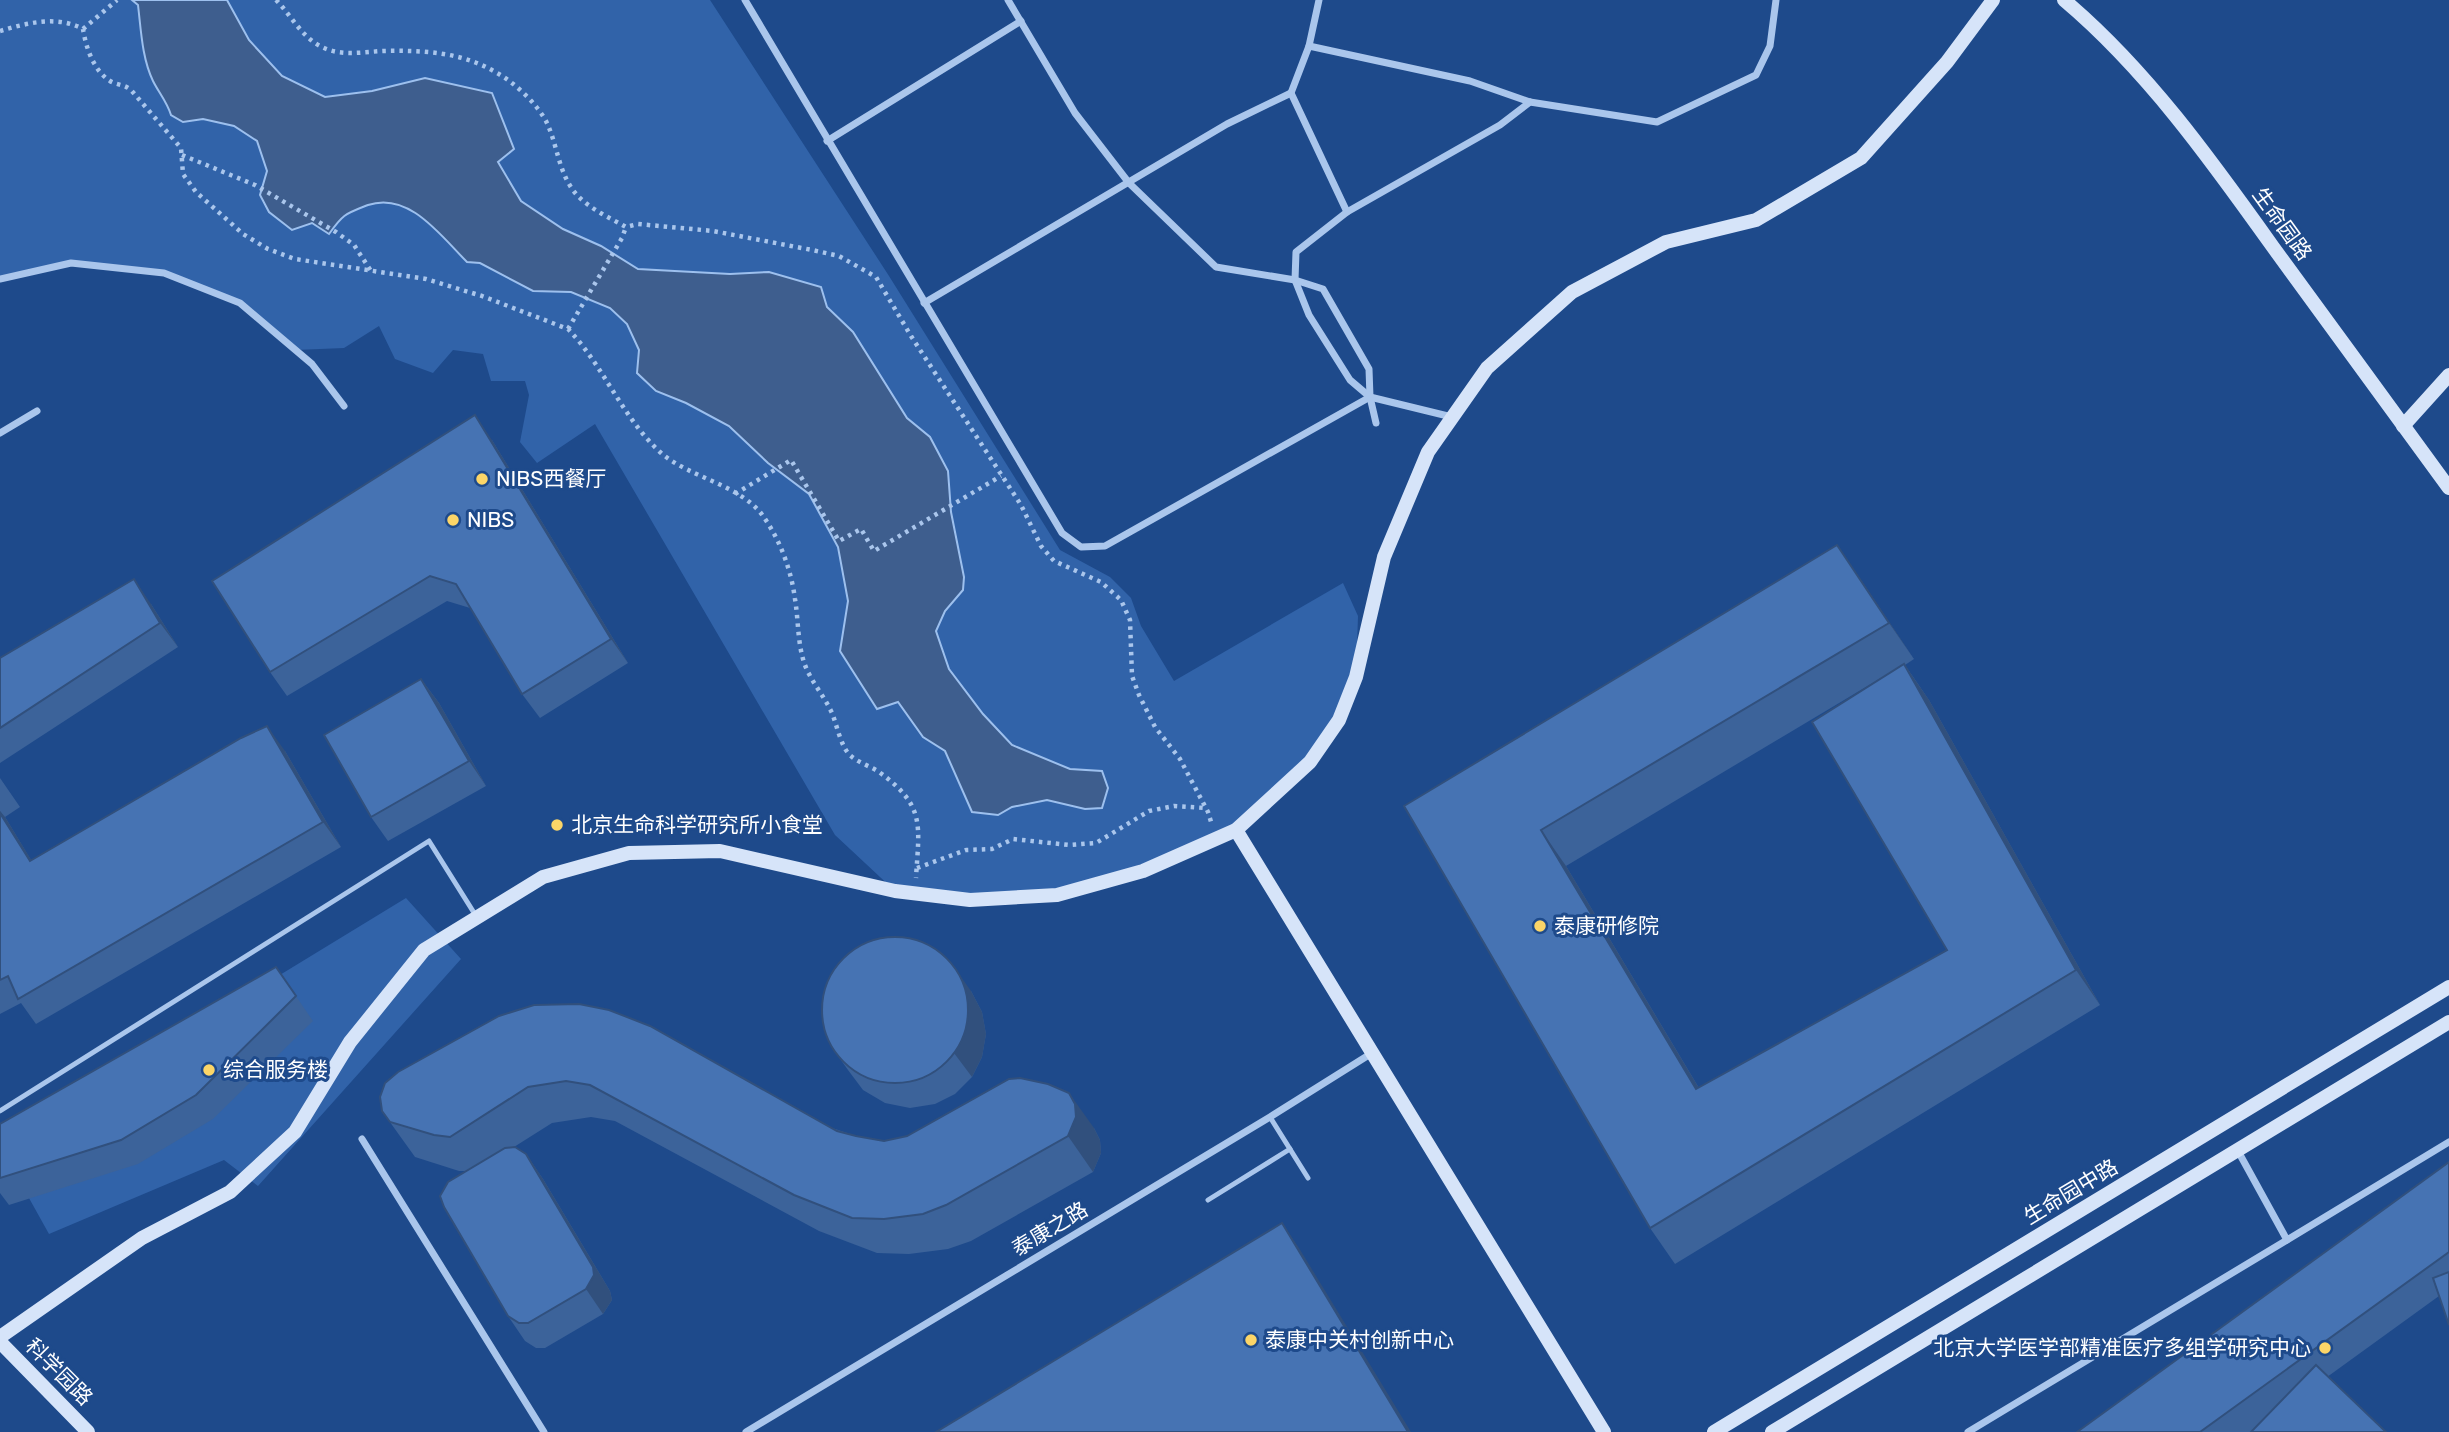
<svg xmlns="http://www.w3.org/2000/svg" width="2449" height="1432" viewBox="0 0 2449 1432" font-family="Rubik,'Noto Sans SC',sans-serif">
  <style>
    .green { fill: #3163a9 }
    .water { fill: #3e5e8e; stroke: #9dc0ee; stroke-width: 2 }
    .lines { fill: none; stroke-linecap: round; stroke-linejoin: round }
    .path { stroke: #aac6ec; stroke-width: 4.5; stroke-dasharray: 3.5 5; stroke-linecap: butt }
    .lane { stroke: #aac6ec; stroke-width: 5 }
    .street { stroke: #aac6ec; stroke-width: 7 }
    .secondary { stroke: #d6e4f9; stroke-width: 14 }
    .wall { fill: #3c639a; fill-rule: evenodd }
    .shaded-wall { fill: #31507d }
    .building { fill: #4673b3; stroke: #31507d; stroke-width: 2 }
    .poi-dot { fill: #fbd568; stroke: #1e4a8b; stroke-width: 2.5 }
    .labels { text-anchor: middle; stroke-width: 6; stroke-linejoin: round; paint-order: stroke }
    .street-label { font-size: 21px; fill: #fff; stroke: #1e4a8b }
    .poi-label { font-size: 21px; fill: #fff; stroke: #1e4a8b; text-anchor: start }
  </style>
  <rect width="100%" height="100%" fill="#1e4a8b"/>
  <g class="green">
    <polygon points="0,0 710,0 889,276 1060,550 1110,577 1131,598 1141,626 1174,681 1343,583 1358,616 1356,677 1310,762 1236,830 1057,895 970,900 895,891 835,835 595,424 537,463 520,442 529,395 525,381 491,381 483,354 453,350 433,373 395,359 379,326 344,348 295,350 240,303 164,273 71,263 0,279"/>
    <polygon points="406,898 461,959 258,1186 224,1160 49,1234 0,1146"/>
  </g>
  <path class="water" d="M132,0H227L249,40L282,76L325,97L372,91L425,78L492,93L514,149L498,162L521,201L563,229L601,246L638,269L730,274L769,272L821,287L827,307L853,332L907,418L930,437L948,471L951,512L964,577L963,590L945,611L936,631L949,669L983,714L1012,745L1070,769L1102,771L1108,788L1102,808L1085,809L1047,800L1012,807L998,815L972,812L945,751L923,737L898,702L877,709L840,651L848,601L838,547L809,494L768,463L729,426L686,403L656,391L637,373L639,350L627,324L610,308L571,292L533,291L480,263L467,262C441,236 409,191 368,205C345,214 343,214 329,234L312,223L292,230L269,212L260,195L267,171L257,141L234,126L203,119L183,122L171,115C167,102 159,93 153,81C142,58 141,30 138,5Z"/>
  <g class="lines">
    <g class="path">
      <path d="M276,0C291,15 301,36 320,46C340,57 362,52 383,51C424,50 462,52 497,73C515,83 536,103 546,121C558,145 558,174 577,195C590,209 610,218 626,227L638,224L713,231L812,250L839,256L876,277L911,336L1021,505L1041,546L1054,561L1101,582L1121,600L1130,620L1132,676L1139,695L1155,727L1180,759L1208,812L1212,825"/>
      <polyline points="83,29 117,0"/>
      <path d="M0,31C27,23 57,15 83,29C86,47 93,70 110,81C116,85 124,84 131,90L181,148L183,174L196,192L243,234L268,249L295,259L426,279L482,296L568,329C603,365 622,417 660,452C689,478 740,484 763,516C780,540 791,569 795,599C799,623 797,650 808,672C815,686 825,698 832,713C837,725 841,748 851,756C859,763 870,766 879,772C926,806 919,825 916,878"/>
      <polyline points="182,155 255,185 336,232 354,245 371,271"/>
      <polyline points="568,329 622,238 626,227"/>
      <polyline points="735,494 791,460 839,541 861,529 874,551 1001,476"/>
      <polyline points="917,868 966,850 992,849 1013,839 1069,845 1096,843 1149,811 1174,806 1205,808"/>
    </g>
    <g class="lane">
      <polyline points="0,1111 429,841 476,916"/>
      <polyline points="1270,1117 1308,1178"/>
      <polyline points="1208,1200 1290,1149"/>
    </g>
    <g class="street">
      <polyline points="745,0 1062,533 1081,547 1105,546 1370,397"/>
      <polyline points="1008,0 1075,113 1129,183 1216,267 1295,280 1323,289 1369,369 1370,397 1376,423"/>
      <polyline points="1309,46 1319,0"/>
      <polyline points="1291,93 1347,212"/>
      <polyline points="827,141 1021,21"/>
      <polyline points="0,279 71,263 164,273 240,303 312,364 344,406"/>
      <polyline points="924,303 1227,124 1291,93 1309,46 1470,81 1530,102 1657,122 1756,75 1770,46 1776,0"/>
      <polyline points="1452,417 1370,397 1350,380 1309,315 1295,280 1296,252 1347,212 1500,125 1530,102"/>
      <polyline points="0,433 37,411"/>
      <polyline points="362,1139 544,1432"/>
      <polyline points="2238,1151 2287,1240 2449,1142"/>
      <polyline points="746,1432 1270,1117 1372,1053"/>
      <polyline points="1968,1432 2287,1240"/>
    </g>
    <g class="secondary">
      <path d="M2064,0C2146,69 2211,160 2273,247C2332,327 2390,408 2449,488"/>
      <polyline points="2403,426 2449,375"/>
      <polyline points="1236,830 1604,1432"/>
      <polyline points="0,1337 142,1238 230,1192 295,1132 350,1042 424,950 543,877 629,853 720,851 895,891 970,900 1057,895 1143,871 1236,830 1310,762 1339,720 1356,677 1384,557 1428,452 1487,368 1572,292 1666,242 1756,220 1861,158 1947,62 1993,0"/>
      <polyline points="0,1342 88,1432"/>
      <polyline points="1714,1432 2449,987"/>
      <polyline points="1772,1432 2449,1022"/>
    </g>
  </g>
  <g class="wall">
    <polygon points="492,440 628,663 540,718 522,694 470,608 447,601 287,696 270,672"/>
    <path d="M1837,545L1914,659L1905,665L1929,700L2100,1005L1675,1264L1650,1228L1404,806ZM1881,678L1947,950L1699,1088L1566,866Z"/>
    <polygon points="151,604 178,647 0,763 0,658"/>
    <polygon points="421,679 439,703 486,786 388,841 371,817"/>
    <polygon points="285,751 341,847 36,1024 21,1003 0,1014 0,778 20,807 5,817 31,860"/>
    <polygon points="276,967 313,1021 213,1119 138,1164 9,1205 0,1193 0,1124"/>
    <polygon points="971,991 982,1012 986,1034 982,1057 972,1077 955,1094 935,1104 910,1108 885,1103 863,1090 848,1070 831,1046"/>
    <polygon points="499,1016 856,1136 884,1141 1094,1128 1100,1140 1101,1153 1093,1172 971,1241 948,1249 909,1254 877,1253 819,1231 615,1121 591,1117 552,1123 514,1147 526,1154 543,1179 610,1291 612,1300 603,1314 545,1348 536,1348 525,1341 508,1316 466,1171 459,1171 415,1157 382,1111"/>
    <polygon points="2449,1162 2449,1325 2439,1296 2251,1432 2077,1432"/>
  </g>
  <g class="shaded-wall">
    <polygon points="475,415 492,440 628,663 611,639"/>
    <polygon points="1837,545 1862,581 1914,659 1889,623"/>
    <polygon points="134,579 151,604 178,647 160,623"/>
    <polygon points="1904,664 1929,700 2100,1005 2076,970"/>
    <polygon points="421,679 439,703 486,786 469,761"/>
    <polygon points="267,726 285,751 341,847 323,822"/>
    <polygon points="0,811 5,817 47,886 30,861 0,813"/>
    <polygon points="1541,830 1566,866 1721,1125 1696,1089"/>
    <polygon points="954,967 971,991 982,1012 986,1034 982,1057 972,1077 954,1053"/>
    <polygon points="1069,1093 1094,1128 1100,1140 1101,1153 1093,1172 1068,1136"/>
    <polygon points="526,1154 543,1179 610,1291 612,1300 603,1314 586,1289"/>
    <polygon points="1282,1223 1299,1248 1411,1432 1408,1432"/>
  </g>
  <g class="building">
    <polygon points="475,415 611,639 522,694 456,584 430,576 270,672 212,581"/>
    <polygon points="1837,545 1889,623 1541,830 1696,1089 1947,950 1812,722 1904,664 2076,970 1650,1228 1404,806"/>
    <polygon points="134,579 160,623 0,728 0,658"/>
    <polygon points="421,679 469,761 371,817 324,735"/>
    <polygon points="267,726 323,822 18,999 8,976 0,980 0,813 30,861 241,738"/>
    <circle cx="895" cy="1010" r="73"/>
    <polygon points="276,967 296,996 196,1095 121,1140 0,1178 0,1124"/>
    <polygon points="579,1004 609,1010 650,1026 837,1131 856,1136 884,1141 907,1136 1009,1079 1020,1078 1048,1084 1069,1093 1075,1104 1076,1117 1068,1136 946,1205 923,1214 884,1219 852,1218 794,1195 590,1085 566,1081 528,1087 450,1137 434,1135 390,1122 382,1111 380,1097 385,1083 398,1072 499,1016 534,1005"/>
    <polygon points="515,1147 526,1154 593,1267 594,1275 586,1289 528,1323 519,1323 508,1316 444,1207 440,1196 448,1182 505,1148"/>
    <polygon points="2449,1162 2449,1252 2200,1432 2077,1432"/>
    <polygon points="1282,1223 1408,1432 936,1432"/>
    <polygon points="2449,1272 2449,1325 2433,1278"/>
    <polygon points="2316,1365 2386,1432 2251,1432"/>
  </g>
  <g class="poi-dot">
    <circle cx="482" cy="479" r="7"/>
    <circle cx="453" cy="520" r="7"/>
    <circle cx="557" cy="825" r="7"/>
    <circle cx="1540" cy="926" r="7"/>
    <circle cx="209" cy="1070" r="7"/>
    <circle cx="1251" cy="1340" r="7"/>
    <circle cx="2325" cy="1348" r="7"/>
  </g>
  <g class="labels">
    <g class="street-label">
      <text transform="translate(2282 224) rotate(54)" y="7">生命园路</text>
      <text transform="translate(2071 1192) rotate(-31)" y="7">生命园中路</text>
      <text transform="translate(1050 1229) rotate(-31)" y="7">泰康之路</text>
      <text transform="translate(59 1372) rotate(45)" y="7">科学园路</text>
    </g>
    <g class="poi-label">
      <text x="496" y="486">NIBS西餐厅</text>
      <text x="467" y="527">NIBS</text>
      <text x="571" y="832">北京生命科学研究所小食堂</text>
      <text x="1554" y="933">泰康研修院</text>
      <text x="223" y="1077">综合服务楼</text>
      <text x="1265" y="1347">泰康中关村创新中心</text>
      <text x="2311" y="1355" text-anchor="end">北京大学医学部精准医疗多组学研究中心</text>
    </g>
  </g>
</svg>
